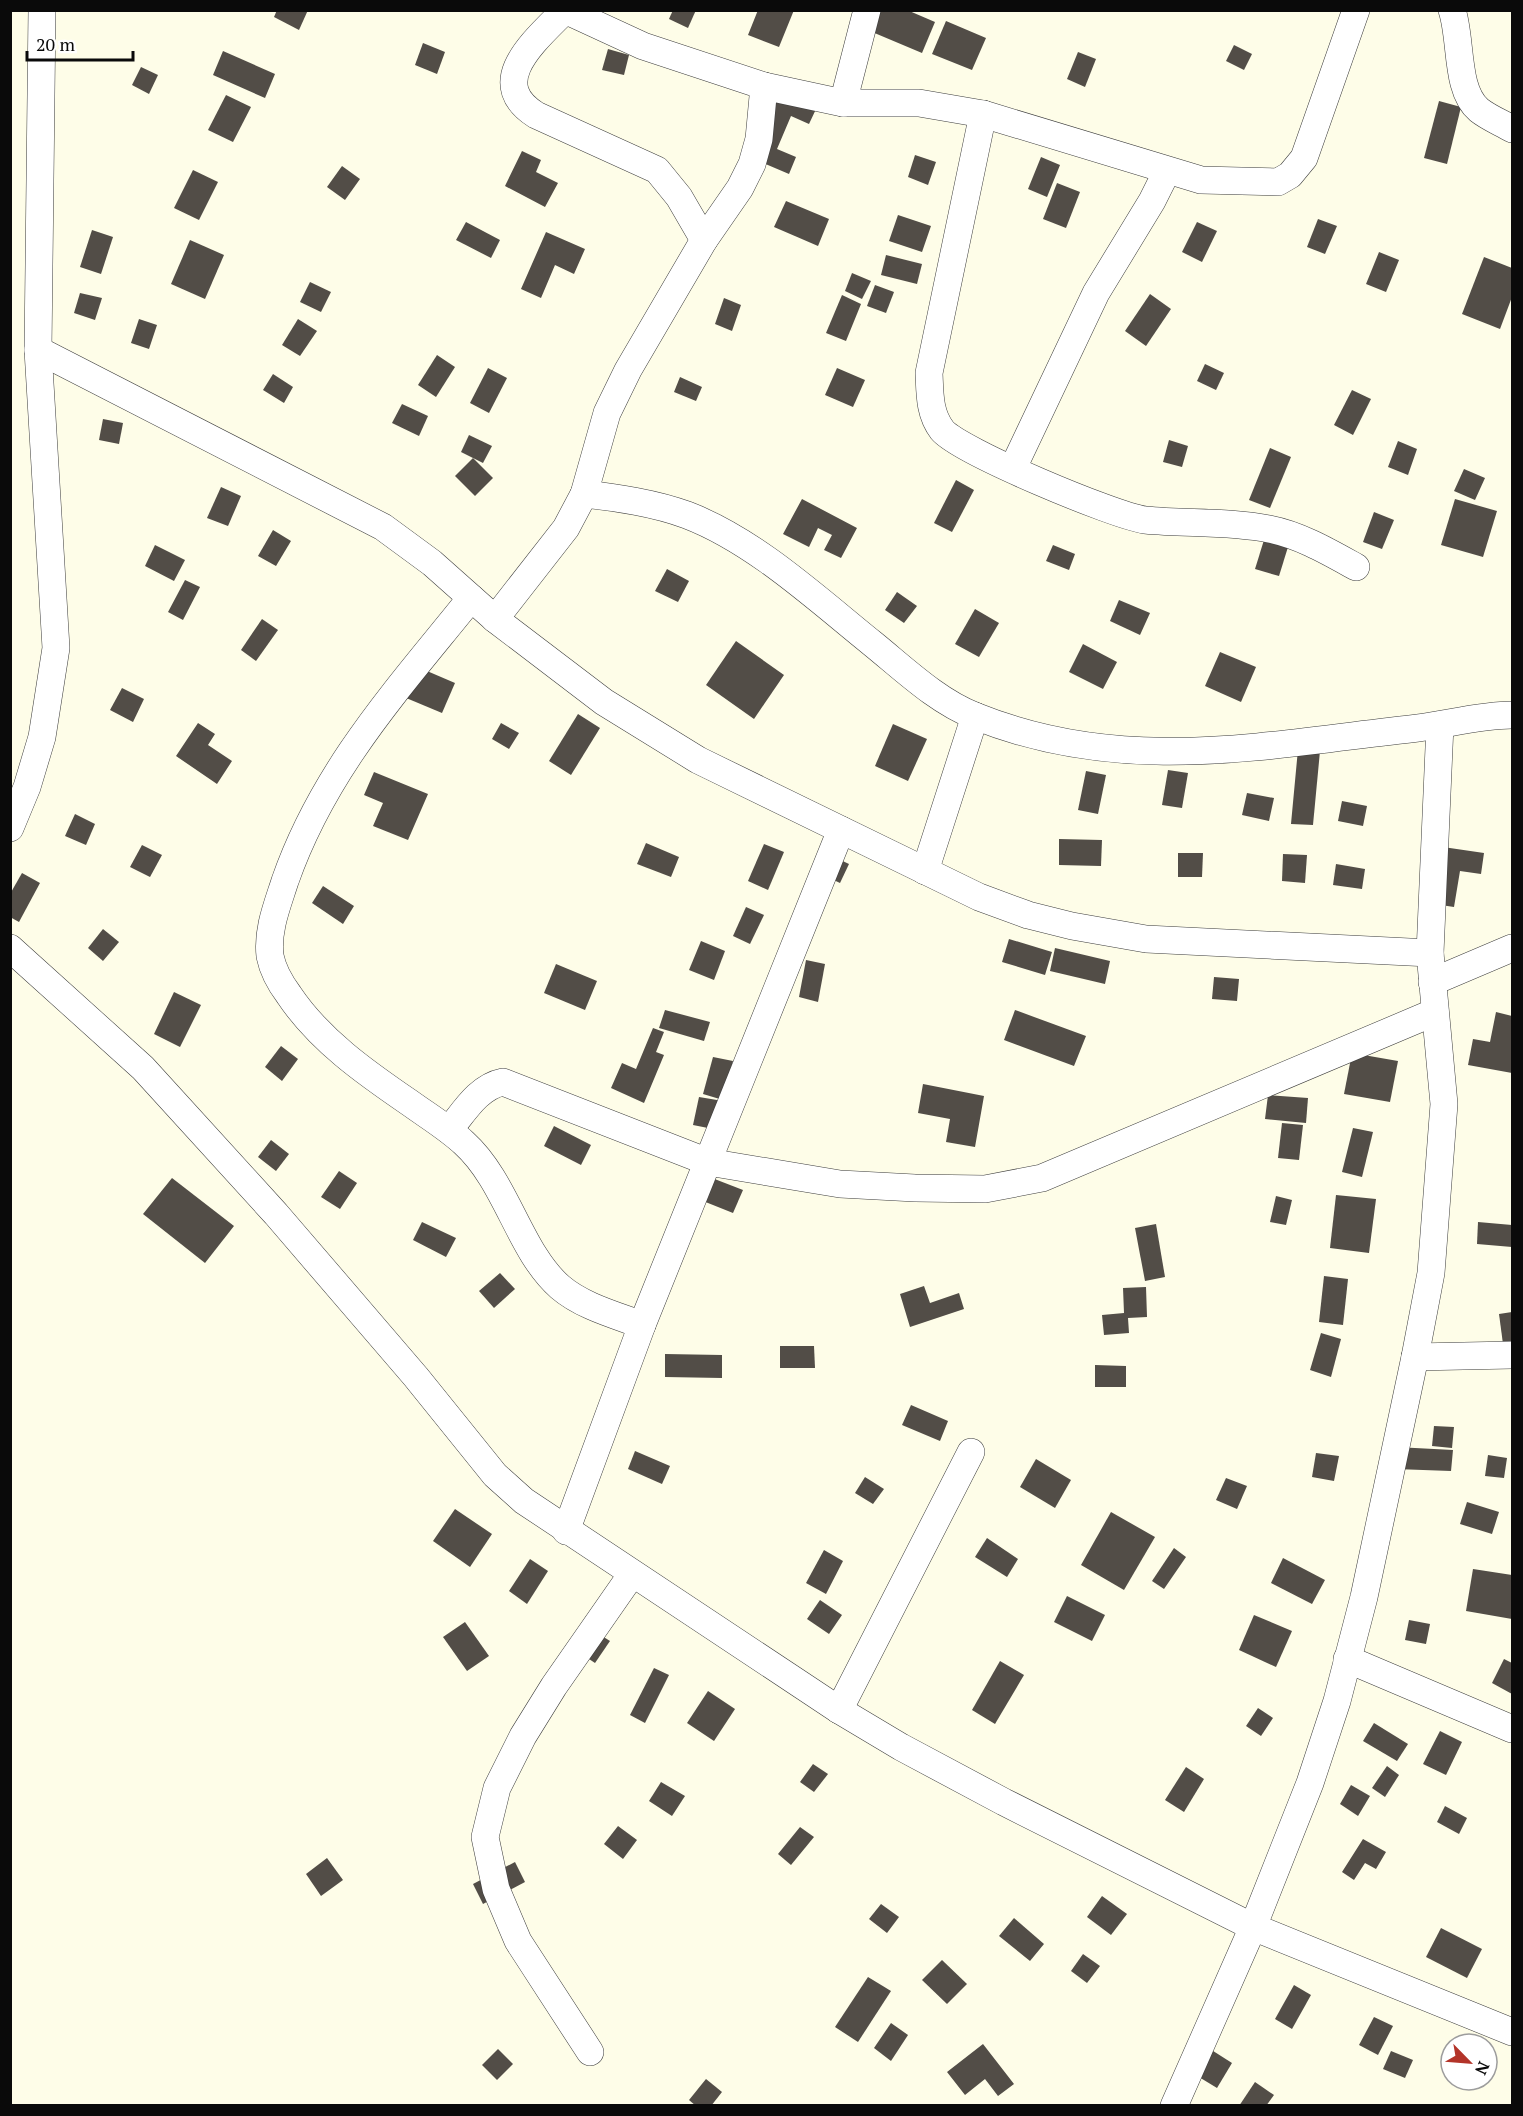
<svg xmlns="http://www.w3.org/2000/svg" width="1523" height="2116" viewBox="0 0 1523 2116" font-family="'PT Serif',serif">
  <style>
    .building { fill: #524d47 }
    .lines { fill: none; stroke-linecap: round; stroke-linejoin: round }
    .street-casing { stroke: #3d3d3d; stroke-width: 28 }
    .street { stroke: #fff; stroke-width: 27 }
  </style>
  <rect width="100%" height="100%" fill="#fefde8"/>
  <g class="building">
    <polygon points="277,10 308,10 299,30 274,17"/>
    <polygon points="673,10 696,10 688,28 669,19"/>
    <polygon points="758,10 794,10 779,47 748,35"/>
    <polygon points="873,10 907,10 935,22 922,53 865,29"/>
    <polygon points="946,21 986,38 972,70 932,54"/>
    <polygon points="423,43 445,52 437,74 415,65"/>
    <polygon points="1234,45 1252,54 1244,70 1226,61"/>
    <polygon points="608,49 629,55 624,75 602,70"/>
    <polygon points="223,51 275,74 265,98 213,75"/>
    <polygon points="1078,52 1096,59 1085,87 1067,79"/>
    <polygon points="141,67 158,75 149,94 132,85"/>
    <polygon points="773,88 817,107 809,124 791,116 777,149 796,157 789,174 744,155"/>
    <polygon points="226,95 251,107 233,142 208,130"/>
    <polygon points="1439,101 1461,107 1447,164 1424,158"/>
    <polygon points="522,151 541,160 536,172 558,183 545,207 505,186"/>
    <polygon points="915,155 936,162 928,185 908,177"/>
    <polygon points="1041,157 1060,165 1047,197 1028,189"/>
    <polygon points="342,166 360,179 345,200 327,187"/>
    <polygon points="193,170 218,182 199,220 174,208"/>
    <polygon points="1057,183 1080,192 1066,228 1043,219"/>
    <polygon points="786,201 829,219 818,246 774,227"/>
    <polygon points="898,215 931,226 922,252 889,241"/>
    <polygon points="1318,219 1337,226 1325,254 1307,247"/>
    <polygon points="466,222 500,240 491,258 456,240"/>
    <polygon points="1197,222 1217,231 1202,262 1182,252"/>
    <polygon points="92,230 113,237 101,274 80,267"/>
    <polygon points="546,232 585,249 574,274 555,265 541,298 521,289"/>
    <polygon points="190,240 224,255 205,299 171,284"/>
    <polygon points="1379,252 1399,260 1386,292 1366,284"/>
    <polygon points="886,255 922,264 917,284 881,275"/>
    <polygon points="1484,257 1512,268 1512,297 1500,329 1462,314"/>
    <polygon points="852,273 871,281 862,299 845,291"/>
    <polygon points="310,282 331,292 321,312 300,302"/>
    <polygon points="875,285 894,292 886,313 867,306"/>
    <polygon points="80,293 102,298 95,320 74,313"/>
    <polygon points="1150,294 1171,309 1146,346 1125,331"/>
    <polygon points="842,295 861,304 846,341 826,333"/>
    <polygon points="724,298 741,305 732,331 715,324"/>
    <polygon points="139,319 157,325 149,349 131,343"/>
    <polygon points="298,319 317,331 300,356 282,345"/>
    <polygon points="437,355 455,367 436,397 418,385"/>
    <polygon points="1205,364 1224,373 1216,390 1197,381"/>
    <polygon points="488,368 507,378 489,413 470,403"/>
    <polygon points="837,368 865,380 853,407 825,395"/>
    <polygon points="273,374 293,387 284,403 263,390"/>
    <polygon points="680,377 702,387 696,401 674,392"/>
    <polygon points="1352,390 1371,399 1353,435 1334,425"/>
    <polygon points="402,404 428,416 419,436 392,423"/>
    <polygon points="103,419 123,423 119,444 99,440"/>
    <polygon points="469,435 492,446 483,463 461,452"/>
    <polygon points="1169,440 1188,446 1182,467 1163,462"/>
    <polygon points="1398,441 1417,449 1408,475 1388,467"/>
    <polygon points="1270,448 1291,457 1270,508 1249,500"/>
    <polygon points="473,458 493,478 475,496 455,476"/>
    <polygon points="1464,469 1485,478 1475,500 1454,491"/>
    <polygon points="956,480 974,490 952,532 934,523"/>
    <polygon points="221,487 241,496 228,526 207,518"/>
    <polygon points="802,499 857,528 841,558 824,550 832,535 818,528 809,547 783,534"/>
    <polygon points="1455,499 1497,511 1483,557 1441,545"/>
    <polygon points="1374,512 1394,520 1382,549 1363,542"/>
    <polygon points="273,530 291,541 276,566 258,556"/>
    <polygon points="1264,540 1288,547 1279,576 1255,569"/>
    <polygon points="155,545 185,560 174,581 145,566"/>
    <polygon points="1053,545 1075,554 1069,570 1046,561"/>
    <polygon points="667,569 689,581 678,602 655,591"/>
    <polygon points="185,580 200,587 183,620 168,612"/>
    <polygon points="897,592 917,606 904,623 885,610"/>
    <polygon points="1119,600 1150,613 1140,635 1110,621"/>
    <polygon points="975,609 999,623 979,657 955,644"/>
    <polygon points="262,619 278,630 256,661 241,650"/>
    <polygon points="736,641 784,675 754,719 706,685"/>
    <polygon points="1083,644 1117,662 1103,689 1069,672"/>
    <polygon points="1220,652 1256,667 1241,702 1205,686"/>
    <polygon points="413,665 455,683 442,713 399,695"/>
    <polygon points="122,688 144,699 133,722 110,710"/>
    <polygon points="578,714 600,728 571,775 549,761"/>
    <polygon points="198,723 215,734 208,745 232,761 217,784 176,756"/>
    <polygon points="501,723 519,733 509,749 492,739"/>
    <polygon points="893,724 927,739 908,781 875,766"/>
    <polygon points="1298,749 1320,751 1313,825 1291,824"/>
    <polygon points="1168,770 1188,773 1182,808 1162,805"/>
    <polygon points="1086,771 1106,775 1098,814 1078,810"/>
    <polygon points="374,772 428,794 408,840 373,826 383,803 364,795"/>
    <polygon points="1247,793 1274,798 1269,821 1242,815"/>
    <polygon points="1342,801 1367,806 1363,826 1338,821"/>
    <polygon points="75,814 95,824 86,845 65,836"/>
    <polygon points="1059,839 1102,840 1101,866 1059,865"/>
    <polygon points="646,843 679,857 671,877 637,864"/>
    <polygon points="764,844 784,852 768,890 748,881"/>
    <polygon points="142,845 162,855 150,877 130,867"/>
    <polygon points="1443,847 1484,853 1481,874 1460,871 1454,907 1434,904"/>
    <polygon points="1178,853 1203,853 1202,877 1178,877"/>
    <polygon points="1283,854 1307,855 1305,883 1282,881"/>
    <polygon points="830,855 849,864 840,883 821,874"/>
    <polygon points="1336,864 1365,869 1362,889 1333,885"/>
    <polygon points="22,873 40,883 19,922 10,917 10,894"/>
    <polygon points="323,886 354,906 343,924 312,903"/>
    <polygon points="746,907 764,915 750,944 733,936"/>
    <polygon points="103,929 119,942 103,961 88,948"/>
    <polygon points="1009,939 1052,952 1045,975 1002,962"/>
    <polygon points="701,941 725,951 714,980 689,970"/>
    <polygon points="1055,948 1110,961 1105,984 1050,971"/>
    <polygon points="806,960 825,964 818,1002 799,997"/>
    <polygon points="556,964 597,981 585,1010 544,993"/>
    <polygon points="1214,977 1239,979 1237,1001 1212,999"/>
    <polygon points="174,992 201,1005 180,1047 154,1034"/>
    <polygon points="665,1010 710,1022 704,1041 659,1028"/>
    <polygon points="1015,1010 1086,1036 1074,1066 1004,1040"/>
    <polygon points="1496,1012 1512,1016 1512,1073 1468,1065 1473,1039 1490,1042"/>
    <polygon points="653,1028 664,1032 656,1052 664,1055 644,1103 611,1088 622,1063 636,1069"/>
    <polygon points="281,1046 298,1059 282,1081 265,1067"/>
    <polygon points="1352,1053 1398,1061 1390,1102 1344,1094"/>
    <polygon points="713,1057 733,1061 723,1100 703,1094"/>
    <polygon points="923,1084 984,1096 975,1147 946,1142 950,1119 918,1113"/>
    <polygon points="1268,1095 1308,1098 1306,1123 1265,1119"/>
    <polygon points="699,1097 723,1101 718,1130 693,1125"/>
    <polygon points="1282,1123 1303,1125 1299,1160 1278,1158"/>
    <polygon points="554,1126 591,1145 581,1165 544,1146"/>
    <polygon points="1353,1128 1373,1132 1362,1177 1342,1172"/>
    <polygon points="271,1140 289,1154 276,1171 258,1157"/>
    <polygon points="339,1171 357,1183 340,1209 321,1197"/>
    <polygon points="172,1178 234,1226 205,1263 143,1214"/>
    <polygon points="712,1178 743,1190 733,1213 703,1201"/>
    <polygon points="1336,1195 1376,1199 1369,1253 1330,1248"/>
    <polygon points="1276,1196 1292,1200 1286,1225 1270,1222"/>
    <polygon points="422,1222 456,1238 446,1257 413,1240"/>
    <polygon points="1478,1222 1512,1225 1512,1247 1477,1244"/>
    <polygon points="1156,1224 1165,1277 1145,1281 1135,1228"/>
    <polygon points="500,1273 515,1289 494,1308 479,1291"/>
    <polygon points="1324,1276 1348,1279 1343,1325 1319,1322"/>
    <polygon points="924,1286 930,1303 959,1293 964,1309 910,1327 900,1294"/>
    <polygon points="1146,1287 1147,1317 1128,1318 1129,1333 1104,1335 1102,1315 1124,1313 1123,1288"/>
    <polygon points="1512,1312 1512,1343 1503,1344 1499,1314"/>
    <polygon points="1321,1333 1341,1339 1331,1377 1310,1370"/>
    <polygon points="780,1346 814,1346 815,1368 780,1368"/>
    <polygon points="665,1354 722,1355 722,1378 665,1377"/>
    <polygon points="1095,1365 1126,1366 1126,1387 1095,1387"/>
    <polygon points="911,1405 948,1421 940,1441 902,1425"/>
    <polygon points="1434,1426 1454,1427 1452,1448 1432,1446"/>
    <polygon points="1396,1447 1453,1450 1451,1471 1395,1469"/>
    <polygon points="635,1451 670,1466 662,1484 628,1469"/>
    <polygon points="1316,1453 1339,1456 1334,1481 1312,1477"/>
    <polygon points="1488,1455 1507,1458 1504,1478 1485,1476"/>
    <polygon points="1036,1459 1071,1480 1055,1508 1020,1487"/>
    <polygon points="865,1477 884,1489 873,1504 855,1493"/>
    <polygon points="1226,1478 1247,1486 1237,1509 1216,1500"/>
    <polygon points="1467,1502 1499,1512 1492,1534 1460,1524"/>
    <polygon points="455,1509 492,1534 470,1567 433,1541"/>
    <polygon points="1111,1512 1155,1537 1124,1590 1081,1565"/>
    <polygon points="987,1538 1018,1559 1007,1577 975,1557"/>
    <polygon points="1174,1548 1186,1557 1164,1589 1152,1581"/>
    <polygon points="824,1550 843,1561 826,1594 806,1583"/>
    <polygon points="1283,1558 1325,1580 1312,1604 1271,1583"/>
    <polygon points="530,1559 548,1571 527,1604 509,1591"/>
    <polygon points="1473,1569 1512,1575 1512,1619 1466,1611"/>
    <polygon points="1067,1596 1105,1615 1092,1641 1054,1622"/>
    <polygon points="820,1600 842,1615 829,1634 807,1619"/>
    <polygon points="1254,1615 1292,1631 1276,1667 1239,1650"/>
    <polygon points="1409,1620 1430,1624 1426,1644 1405,1640"/>
    <polygon points="465,1622 489,1656 467,1671 443,1637"/>
    <polygon points="594,1631 610,1641 595,1663 580,1653"/>
    <polygon points="1504,1659 1512,1663 1512,1694 1492,1683"/>
    <polygon points="1000,1661 1024,1675 995,1724 972,1710"/>
    <polygon points="654,1668 669,1675 645,1723 630,1715"/>
    <polygon points="708,1691 735,1709 714,1741 687,1723"/>
    <polygon points="1258,1708 1273,1718 1261,1736 1246,1726"/>
    <polygon points="1374,1723 1408,1744 1397,1761 1363,1741"/>
    <polygon points="1440,1731 1462,1742 1446,1775 1423,1764"/>
    <polygon points="813,1764 828,1774 814,1792 800,1782"/>
    <polygon points="1387,1766 1399,1775 1385,1797 1372,1788"/>
    <polygon points="1186,1767 1204,1779 1184,1812 1165,1800"/>
    <polygon points="661,1782 685,1796 672,1816 649,1801"/>
    <polygon points="1351,1785 1370,1796 1358,1816 1340,1804"/>
    <polygon points="1445,1806 1467,1818 1459,1834 1437,1822"/>
    <polygon points="618,1826 637,1840 623,1859 604,1844"/>
    <polygon points="800,1827 814,1837 791,1865 778,1854"/>
    <polygon points="1363,1839 1386,1852 1376,1869 1365,1863 1354,1880 1342,1872"/>
    <polygon points="327,1858 343,1880 321,1896 306,1874"/>
    <polygon points="515,1862 525,1882 483,1904 473,1884"/>
    <polygon points="1102,1896 1127,1914 1111,1935 1087,1917"/>
    <polygon points="881,1904 899,1917 887,1933 869,1919"/>
    <polygon points="1014,1918 1044,1944 1030,1961 999,1936"/>
    <polygon points="1441,1928 1482,1949 1467,1978 1426,1957"/>
    <polygon points="1083,1954 1100,1966 1087,1983 1071,1971"/>
    <polygon points="942,1960 967,1984 947,2004 922,1980"/>
    <polygon points="868,1977 891,1991 858,2042 835,2027"/>
    <polygon points="1294,1985 1311,1995 1292,2029 1275,2019"/>
    <polygon points="1374,2017 1393,2026 1378,2055 1359,2045"/>
    <polygon points="891,2023 908,2035 891,2061 874,2048"/>
    <polygon points="983,2044 1014,2084 998,2096 985,2079 965,2095 947,2072"/>
    <polygon points="498,2049 513,2064 497,2080 482,2065"/>
    <polygon points="1210,2049 1232,2063 1217,2088 1194,2074"/>
    <polygon points="1391,2051 1413,2060 1405,2078 1383,2069"/>
    <polygon points="706,2079 722,2092 711,2106 696,2106 689,2100"/>
    <polygon points="1255,2082 1274,2095 1266,2106 1239,2106"/>
  </g>
  <g class="lines">
    <defs>
      <g id="street">
        <path d="M1452,10C1462,40 1455,90 1479,110C1489,118 1502,123 1512,129"/>
        <polyline points="843,103 867,10"/>
        <path d="M983,114L929,373C930,393 929,413 942,430C959,451 1115,516 1145,520C1186,524 1229,521 1269,529C1300,535 1329,552 1356,567"/>
        <path d="M704,240L679,197L657,170L536,115C484,82 536,40 565,10L643,46L764,86L843,103H919L983,114L1201,180L1278,182L1290,175L1304,158L1356,10"/>
        <polyline points="38,350 383,527 432,563 495,619 604,702 698,760 979,897 1028,915 1072,926 1146,939 1430,953"/>
        <polyline points="1013,468 1096,293 1152,201 1167,171"/>
        <path d="M584,494C619,498 654,503 687,515C755,541 817,599 873,644C905,670 937,701 975,716C1124,776 1265,745 1418,728C1449,724 1481,715 1512,715"/>
        <path d="M471,598C398,689 324,769 285,881C277,906 267,930 270,956C273,971 280,983 289,995C319,1040 366,1073 410,1103C428,1116 448,1128 464,1143C507,1182 519,1251 560,1287C582,1306 615,1315 642,1325"/>
        <polyline points="495,619 566,528 584,494 607,413 628,370 704,240 740,188 752,164 759,139 764,86"/>
        <polyline points="10,828 27,787 42,737 56,648 38,350 42,10"/>
        <polyline points="925,871 975,716"/>
        <polyline points="10,948 143,1068 276,1214 416,1377 495,1475 524,1501 839,1710 901,1747 1004,1802 1253,1927 1512,2032"/>
        <polyline points="1432,982 1512,948"/>
        <path d="M449,1130C464,1112 478,1087 503,1082L708,1162L840,1184L915,1188L985,1189L1042,1178L1435,1012"/>
        <polyline points="1415,1357 1512,1355"/>
        <polyline points="566,1531 642,1325 841,830"/>
        <polyline points="1347,1659 1512,1729"/>
        <polyline points="839,1710 971,1452"/>
        <polyline points="590,2052 518,1941 496,1889 485,1837 497,1788 523,1736 554,1686 632,1574"/>
        <polyline points="1174,2106 1253,1927 1310,1783 1337,1701 1364,1597 1415,1357 1431,1273 1444,1104 1430,953 1440,725"/>
      </g>
    </defs>
    <use href="#street" class="street-casing"/>
    <use href="#street" class="street"/>
  </g>
  <rect width="1523" height="2116" fill="none" stroke="#0a0a0a" stroke-width="24"/>
  <g transform="translate(1469 2062) rotate(115)"><circle r="28" fill="#ffffff" stroke="#9d9d9d" stroke-width="1.5"/>
  <path d="M0-4.5L10 22L0 15L-10 22Z" fill="#b33429"/>
  <text y="-9" font-size="16" font-weight="bold" text-anchor="middle" fill="#0a0a0a">N</text>
  </g>
  <path d="M27 51v9h106v-9" fill="none" stroke="#0a0a0a" stroke-width="3"/>
  <text x="36" y="51" font-size="18" fill="#0a0a0a" stroke="#ffffff" stroke-width="4.5" paint-order="stroke">20 m</text>
</svg>
